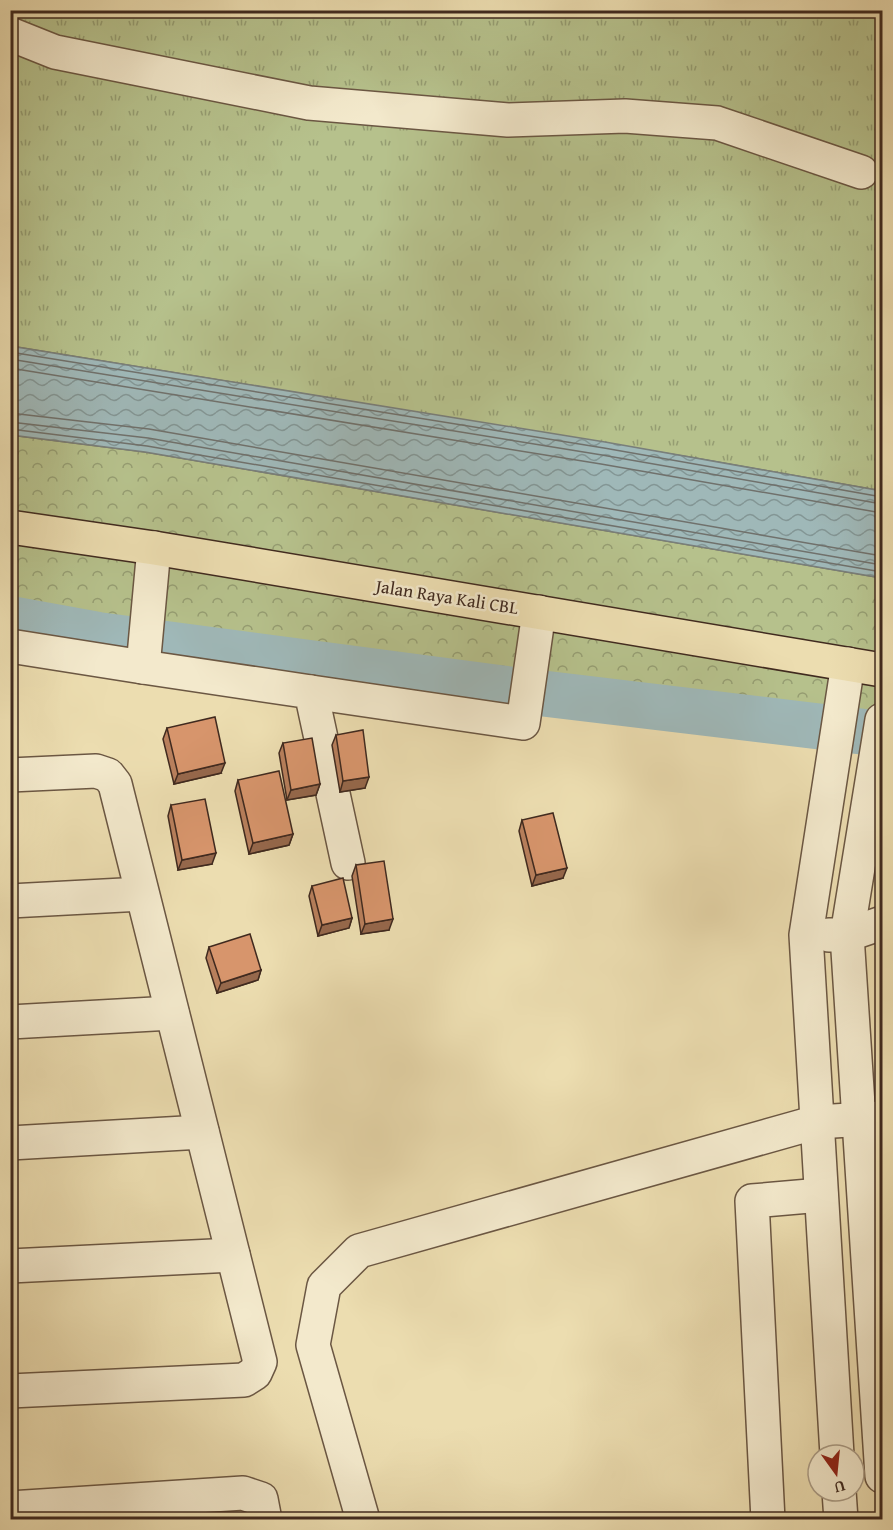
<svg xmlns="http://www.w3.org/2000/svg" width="893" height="1530" viewBox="0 0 893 1530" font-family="'Gentium Book Plus',serif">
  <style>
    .grass { fill: url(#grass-tufts); stroke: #7b7656; stroke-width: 1.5 }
    .forest { fill: url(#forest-crowns); stroke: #7b7656; stroke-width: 1.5 }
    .water { fill: url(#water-waves); stroke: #797f7b; stroke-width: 1.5 }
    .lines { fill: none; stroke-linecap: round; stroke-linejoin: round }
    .shore { stroke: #70716c; stroke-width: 1.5 }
    .river { stroke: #9fb8b8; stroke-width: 46 }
    .minor-casing { stroke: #6b5743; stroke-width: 36 }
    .major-casing { stroke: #402a1f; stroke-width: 36 }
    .minor { stroke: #f3e9cc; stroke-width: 33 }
    .major { stroke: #ecddb0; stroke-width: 33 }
    .wall { fill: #b9805d; stroke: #402a1f; stroke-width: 1.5 }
    .shaded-wall { fill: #96684c; stroke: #402a1f; stroke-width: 1.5 }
    .building { fill: #d7956c; stroke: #402a1f; stroke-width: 1.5 }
    .labels { text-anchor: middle; stroke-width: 5; stroke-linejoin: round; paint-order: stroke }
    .street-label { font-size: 18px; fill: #402a1f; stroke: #f3e9cc }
  </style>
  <defs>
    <pattern id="grass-tufts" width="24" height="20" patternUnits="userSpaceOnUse" patternTransform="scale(1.5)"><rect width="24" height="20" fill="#b6c18c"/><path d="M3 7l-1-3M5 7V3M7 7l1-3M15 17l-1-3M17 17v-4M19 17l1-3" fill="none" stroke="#959d72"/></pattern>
    <pattern id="forest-crowns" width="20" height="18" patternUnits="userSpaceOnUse" patternTransform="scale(1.5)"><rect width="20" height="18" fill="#b6c18c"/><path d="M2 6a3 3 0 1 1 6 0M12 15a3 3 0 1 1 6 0" fill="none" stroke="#959d72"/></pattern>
    <pattern id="water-waves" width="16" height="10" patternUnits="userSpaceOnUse" patternTransform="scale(1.5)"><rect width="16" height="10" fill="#9fb8b8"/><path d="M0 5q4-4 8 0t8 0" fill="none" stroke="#839695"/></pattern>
  </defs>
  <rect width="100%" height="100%" fill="#ecddb0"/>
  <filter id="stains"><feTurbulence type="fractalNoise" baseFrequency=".00333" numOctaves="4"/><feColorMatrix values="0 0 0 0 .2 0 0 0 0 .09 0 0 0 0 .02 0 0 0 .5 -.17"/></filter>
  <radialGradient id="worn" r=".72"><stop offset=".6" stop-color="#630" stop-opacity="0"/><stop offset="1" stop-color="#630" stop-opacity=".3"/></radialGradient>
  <polygon class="grass" points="10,11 882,11 882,491 695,458 11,346"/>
  <polygon class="forest" points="10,435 145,452 882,578 882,736 11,602"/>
  <polygon class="water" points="10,346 605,442 882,491 882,578 145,452 11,435"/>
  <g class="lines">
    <g class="shore">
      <polyline points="10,352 604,448 882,497"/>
      <polyline points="10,359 602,455 882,504"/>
      <polyline points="10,368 601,464 882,513"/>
      <polyline points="10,413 149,429 882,556"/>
      <polyline points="10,422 148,438 882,565"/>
      <polyline points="10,429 147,446 882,572"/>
    </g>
    <polyline class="river" points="10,619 98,635 514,690 882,734"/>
    <defs>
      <g id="minor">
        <polyline points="10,34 55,52 309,103 508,120 625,116 717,123 861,172"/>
        <polyline points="10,646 143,667 154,548"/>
        <polyline points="143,667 311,692 348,863"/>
        <polyline points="311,692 523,723 539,612"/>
        <polyline points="882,720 847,935 882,1476"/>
        <polyline points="10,775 96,771 108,775 115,784 260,1362 255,1373 244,1380 10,1391"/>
        <polyline points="10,901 142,894"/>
        <polyline points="829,935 847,935 882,923"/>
        <polyline points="10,1022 172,1013"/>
        <polyline points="10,1143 202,1132"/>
        <polyline points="10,1266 233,1255"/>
        <polyline points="837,1455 806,935 848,664"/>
        <polyline points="839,1491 841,1520"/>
        <polyline points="10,1508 243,1493 261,1499 265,1520"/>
        <polyline points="363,1520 313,1345 324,1286 359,1251 817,1122 882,1118"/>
        <polyline points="768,1520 752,1201 821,1195"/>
      </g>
      <polyline id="major" points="10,527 154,548 882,670"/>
    </defs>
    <use href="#minor" class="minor-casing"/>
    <use href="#major" class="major-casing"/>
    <use href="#minor" class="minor"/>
    <use href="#major" class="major"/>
  </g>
  <g class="wall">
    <polygon points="167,728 221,773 174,784 163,739"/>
    <polygon points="336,735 365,788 340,792 332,745"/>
    <polygon points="283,743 320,784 316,795 287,800 279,753"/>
    <polygon points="238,780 293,834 289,845 249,854 235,791"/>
    <polygon points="171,805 212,864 178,870 168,816"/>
    <polygon points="522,820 563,878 532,886 519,831"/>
    <polygon points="356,865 389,930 361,934 352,876"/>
    <polygon points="312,886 352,918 349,928 318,936 309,896"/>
    <polygon points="209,947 261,970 258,980 217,993 206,958"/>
  </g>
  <g class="shaded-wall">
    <polygon points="225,763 221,773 174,784 178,774"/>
    <polygon points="369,777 365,788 340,792 343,781"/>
    <polygon points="320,784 316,795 287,800 291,790"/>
    <polygon points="293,834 289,845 249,854 253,843"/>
    <polygon points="216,853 212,864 178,870 182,860"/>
    <polygon points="567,868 563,878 532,886 536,875"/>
    <polygon points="352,918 349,928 318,936 322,925"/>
    <polygon points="393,919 389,930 361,934 365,924"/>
    <polygon points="261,970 258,980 217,993 221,983"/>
  </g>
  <g class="building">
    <polygon points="215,717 225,763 178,774 167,728"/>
    <polygon points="363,730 369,777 343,781 336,735"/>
    <polygon points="312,738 320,784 291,790 283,743"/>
    <polygon points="279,771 293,834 253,843 238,780"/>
    <polygon points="205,799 216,853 182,860 171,805"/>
    <polygon points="553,813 567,868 536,875 522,820"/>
    <polygon points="384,861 393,919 365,924 356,865"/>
    <polygon points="343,878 352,918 322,925 312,886"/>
    <polygon points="250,934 261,970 221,983 209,947"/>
  </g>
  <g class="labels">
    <g class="street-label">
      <text transform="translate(447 597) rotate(9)" y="6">Jalan Raya Kali CBL</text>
    </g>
  </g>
  <rect width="893" height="1530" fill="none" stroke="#ecddb0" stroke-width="36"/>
  <rect x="12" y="12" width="869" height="1506" fill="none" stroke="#402a1f" stroke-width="3"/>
  <rect x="18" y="18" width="857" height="1494" fill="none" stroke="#402a1f" stroke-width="1.5"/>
  <g transform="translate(836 1473) rotate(165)"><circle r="28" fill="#f3e9cc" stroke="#ab9d87" stroke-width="1.5"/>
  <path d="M0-4.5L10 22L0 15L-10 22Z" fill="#8f2418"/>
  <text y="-9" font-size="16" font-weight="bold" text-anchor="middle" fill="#402a1f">U</text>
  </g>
  <rect width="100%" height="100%" filter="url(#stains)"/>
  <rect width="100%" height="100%" fill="url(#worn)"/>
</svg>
